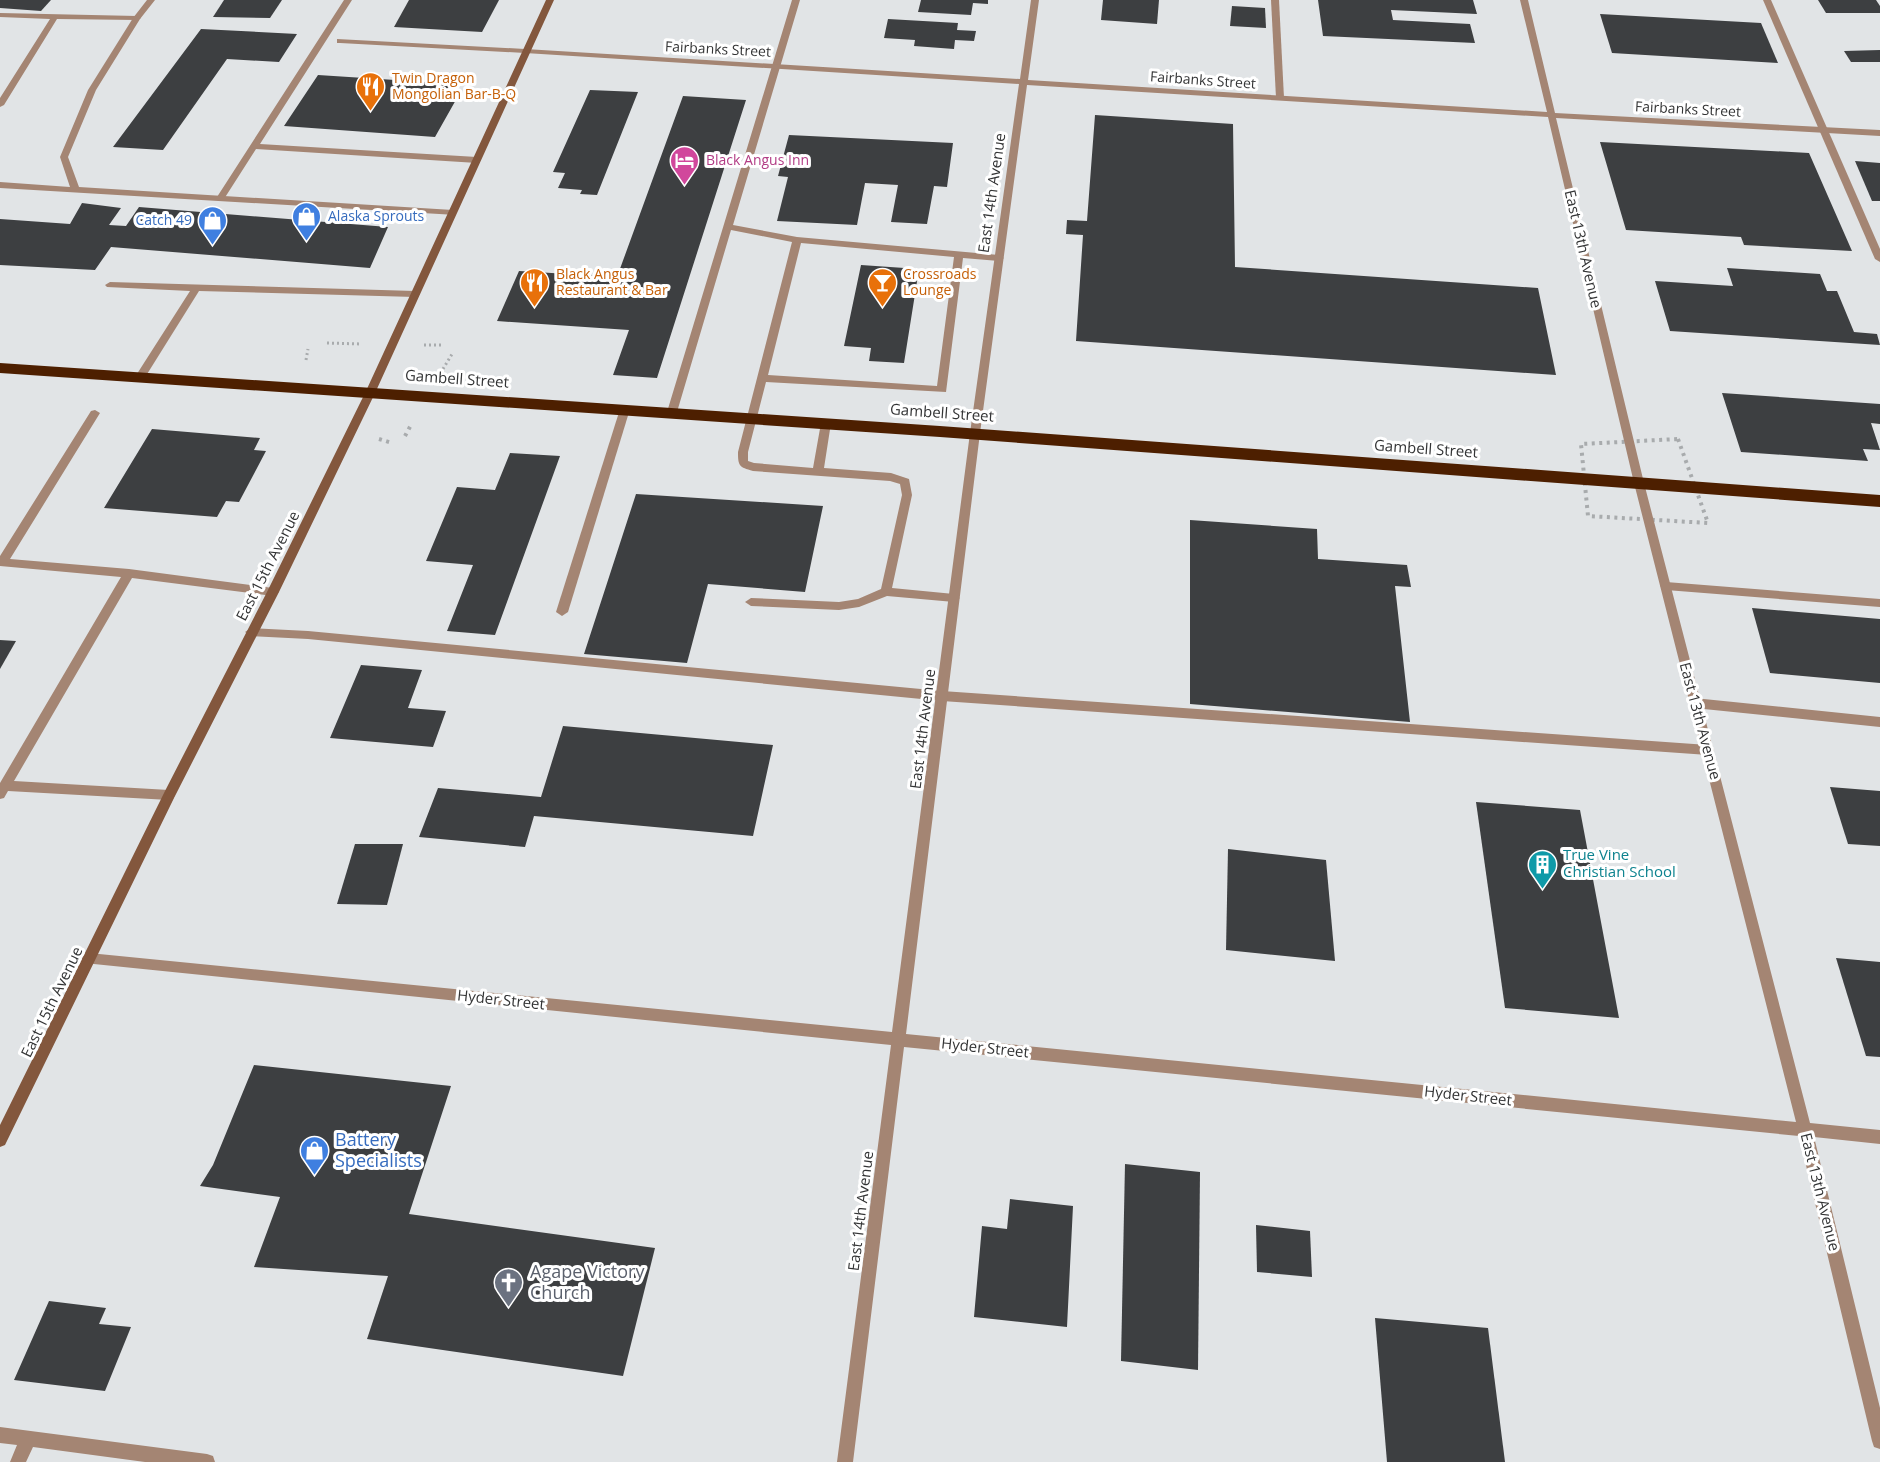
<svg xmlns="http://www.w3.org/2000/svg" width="1880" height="1462" viewBox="0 0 1880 1462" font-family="'Open Sans',sans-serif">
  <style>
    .building { fill: #3d3f41 }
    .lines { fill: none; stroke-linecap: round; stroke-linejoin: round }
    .path-far1 { stroke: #a8abad; stroke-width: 3; stroke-dasharray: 2 3; stroke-linecap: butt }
    .path { stroke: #a8abad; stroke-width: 4; stroke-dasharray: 3 4.5; stroke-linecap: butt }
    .lane { fill: #a48573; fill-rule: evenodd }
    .street { fill: #a48573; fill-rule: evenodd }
    .secondary { fill: #83573d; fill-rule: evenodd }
    .highway { fill: #4d1f00; fill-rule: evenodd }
    .labels { text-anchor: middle; stroke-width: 6; stroke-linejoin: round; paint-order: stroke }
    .far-street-label { font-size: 14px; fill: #333435; stroke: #fff }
    .far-food-label { font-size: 14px; fill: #c56008; stroke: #fff; text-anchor: start }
    .far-hotel-label { font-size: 14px; fill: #b23c85; stroke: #fff; text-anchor: start }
    .far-shop-label { font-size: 14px; fill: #366cbe; stroke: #fff; text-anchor: start }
    .street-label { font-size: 15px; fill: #333435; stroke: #fff }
    .culture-label { font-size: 15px; fill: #0d838f; stroke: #fff; text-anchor: start }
    .near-shop-label { font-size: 18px; fill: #366cbe; stroke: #fff; text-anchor: start }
    .near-worship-label { font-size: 18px; fill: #5b616d; stroke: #fff; text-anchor: start }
  </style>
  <rect width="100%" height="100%" fill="#e1e4e6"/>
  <g class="building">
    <polygon points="0,0 51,0 41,11 0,8"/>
    <polygon points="224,0 282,0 270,18 213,17"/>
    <polygon points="409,0 499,0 482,32 394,27"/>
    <polygon points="921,0 988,0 988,4 973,3 971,15 918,12"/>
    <polygon points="1103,0 1159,0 1157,24 1101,20"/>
    <polygon points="1318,0 1473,0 1477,14 1391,10 1393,20 1470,24 1475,43 1323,36"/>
    <polygon points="1818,0 1876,0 1880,6 1880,13 1826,13"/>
    <polygon points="1232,6 1265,8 1266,28 1230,26"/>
    <polygon points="1600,14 1761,23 1778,63 1612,53"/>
    <polygon points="888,19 958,23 957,30 976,31 974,41 955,40 954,49 914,46 915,40 884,38"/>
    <polygon points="201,29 297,34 279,62 227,59 163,150 113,147"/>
    <polygon points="1880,50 1880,62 1851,62 1844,51"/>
    <polygon points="318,75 457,84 449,98 457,98 435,137 284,126"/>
    <polygon points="590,90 638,92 597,195 580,194 582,190 558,188 565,173 553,172"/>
    <polygon points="683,96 746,100 657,378 613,375 629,330 497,321 519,271 617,277"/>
    <polygon points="1095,115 1233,124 1235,267 1538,288 1556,375 1076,341 1083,235 1066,234 1067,220 1087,221"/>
    <polygon points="789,135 953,143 947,187 934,186 927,224 891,222 898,185 865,183 857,225 777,221 788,177 778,176"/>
    <polygon points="1600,142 1809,153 1852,251 1744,245 1741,237 1626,230"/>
    <polygon points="1855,161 1880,163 1880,201 1872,201"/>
    <polygon points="82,203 121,208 109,225 126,226 139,207 388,227 370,268 111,247 95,270 0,265 0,219 70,224"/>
    <polygon points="861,265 919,269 904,363 869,361 871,348 844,346"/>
    <polygon points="1727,268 1820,274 1827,291 1837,291 1854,332 1877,334 1880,345 1670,331 1655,281 1733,286"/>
    <polygon points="1722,393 1880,404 1880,424 1871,423 1880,450 1863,449 1868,461 1741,452"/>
    <polygon points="152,429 260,438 254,450 266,451 239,502 226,501 217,517 104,508"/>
    <polygon points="510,453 560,456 495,635 447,631 473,565 426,561 457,487 495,490"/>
    <polygon points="636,494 823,506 805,592 708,584 687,663 584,654"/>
    <polygon points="1190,520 1317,529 1318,559 1407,565 1411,587 1395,586 1410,722 1190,704"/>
    <polygon points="1752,608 1880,619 1880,683 1770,673"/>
    <polygon points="0,640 16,641 0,669"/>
    <polygon points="361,665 422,670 408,708 446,711 433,747 330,738"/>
    <polygon points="563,726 773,745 753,836 534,816 525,847 419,837 438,788 541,797"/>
    <polygon points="1830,787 1880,791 1880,846 1848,844"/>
    <polygon points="1476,802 1580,810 1619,1018 1505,1008"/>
    <polygon points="355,844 403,844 387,905 337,904"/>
    <polygon points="1228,849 1326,860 1335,961 1226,950"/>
    <polygon points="1836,958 1880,962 1880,1057 1866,1056"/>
    <polygon points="254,1065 451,1086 409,1214 655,1248 623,1376 367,1339 388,1276 254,1267 280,1197 200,1186 213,1165"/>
    <polygon points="1125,1164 1200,1172 1198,1370 1121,1361"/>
    <polygon points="1010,1199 1073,1206 1067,1327 974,1317 982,1226 1007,1229"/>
    <polygon points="1256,1225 1310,1231 1312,1277 1257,1272"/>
    <polygon points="49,1301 106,1308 99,1324 131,1327 105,1391 14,1380"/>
    <polygon points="1375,1318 1488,1328 1505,1462 1387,1462"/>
  </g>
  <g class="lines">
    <g class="path-far1">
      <polyline points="327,343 362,344"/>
      <polyline points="424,345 441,345"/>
      <polyline points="306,360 308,349"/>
      <polyline points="443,369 452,354"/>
    </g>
    <g class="path">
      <polyline points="405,436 411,425"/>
      <polyline points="379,439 392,443"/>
      <polygon points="1678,439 1708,523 1588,516 1581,444"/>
    </g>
    <g class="lane">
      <polygon points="344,0 352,0 260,144 477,157 481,160 477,163 256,149 224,199 218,199 217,197"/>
      <path d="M792,0H800L733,225L797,237L999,255L1004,258L999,261L963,258L946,392L766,382L748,452V461L754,463L813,468L821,423L826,419L830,420L831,423L824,468L891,473L909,479L912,495L892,588L954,594L960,598L954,602L887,596L859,607L839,610L751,606L745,602L751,598L839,602L858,599L881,589L902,495L900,484L890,481L753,471C739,467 738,466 738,452L792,242L731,230L677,412L672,415L667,412ZM801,243L954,257L937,386L768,375Z"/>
      <polygon points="1271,0 1279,0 1284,98 1280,100 1276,98"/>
      <polygon points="1763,0 1771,0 1880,249 1880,262 1875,259"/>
      <polygon points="0,13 137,16 141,18 137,20 57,19 4,105 0,107 0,98 50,19 0,17"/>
      <polygon points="337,39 525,49 529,51 525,53 340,43 337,43"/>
      <polygon points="110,282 415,291 420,294 415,297 199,291 144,379 140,380 135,377 190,291 107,287 105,285"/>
      <polygon points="625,406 630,409 568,612 562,616 556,612 620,409"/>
      <polygon points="95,410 100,413 10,559 129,569 273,588 279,592 273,596 132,578 14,781 169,790 173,791 175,795 173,799 169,800 8,791 4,798 0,799 0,783 121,577 0,566 0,556 91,411"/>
      <polygon points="1666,582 1880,599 1880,607 1666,590 1660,586"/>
      <polygon points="251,628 308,631 942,691 1708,745 1712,746 1714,750 1712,754 1708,755 942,701 308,639 251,636 245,632"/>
      <polygon points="1694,698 1880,717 1880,727 1694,708 1690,706 1688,703 1690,700"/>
      <polygon points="0,1427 207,1454 213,1456 215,1462 145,1462 33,1447 26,1462 10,1462 17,1445 0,1443"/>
    </g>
    <g class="street">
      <polygon points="147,0 155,0 140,19 96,90 68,157 79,187 453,210 456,211 456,215 0,188 0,182 70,187 60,157 88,90 133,18"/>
      <path d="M1031,0H1039L1028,80L1547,112L1520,0H1528L1555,113L1880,130V136L1556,118L1644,483L1810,1123L1880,1130V1144L1814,1137L1880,1408V1449L1874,1447L1872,1441L1799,1136L904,1047L853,1462H837L891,1045L84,963L82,959L84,955L89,953L892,1032L970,433L1019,84L525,53L521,51L525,49L1020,79ZM1027,85L1548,117L1634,483L1796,1122L906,1034L980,433Z"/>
    </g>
    <polygon class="secondary" points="546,0 554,0 376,391 279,592 174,798 5,1145 0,1147 0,1125 165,791 267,592 366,391"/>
    <polygon class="highway" points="0,363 940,426 1880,495 1880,507 940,437 0,373"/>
  </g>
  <defs>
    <symbol id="restaurant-pin" viewBox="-11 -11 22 30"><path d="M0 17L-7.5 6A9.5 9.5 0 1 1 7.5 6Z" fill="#e8710a" stroke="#fff"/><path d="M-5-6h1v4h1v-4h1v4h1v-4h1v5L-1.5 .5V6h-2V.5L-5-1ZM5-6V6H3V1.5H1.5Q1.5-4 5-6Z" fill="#fff"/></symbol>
    <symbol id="hotel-pin" viewBox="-11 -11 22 30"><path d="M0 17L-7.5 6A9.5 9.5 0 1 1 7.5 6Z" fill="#d1479c" stroke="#fff"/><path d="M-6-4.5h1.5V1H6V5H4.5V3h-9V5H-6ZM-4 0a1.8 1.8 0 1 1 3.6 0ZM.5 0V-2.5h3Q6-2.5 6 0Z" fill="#fff"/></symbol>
    <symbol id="shop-pin" viewBox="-11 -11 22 30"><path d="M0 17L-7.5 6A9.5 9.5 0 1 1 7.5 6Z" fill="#3f7fe0" stroke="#fff"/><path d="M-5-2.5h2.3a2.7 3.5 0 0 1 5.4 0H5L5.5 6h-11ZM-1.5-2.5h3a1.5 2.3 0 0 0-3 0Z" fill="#fff"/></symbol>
    <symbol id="bar-pin" viewBox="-11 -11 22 30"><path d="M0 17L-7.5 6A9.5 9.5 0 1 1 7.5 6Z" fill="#e8710a" stroke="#fff"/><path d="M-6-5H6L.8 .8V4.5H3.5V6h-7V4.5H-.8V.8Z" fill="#fff"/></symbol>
    <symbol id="building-pin" viewBox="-11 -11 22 30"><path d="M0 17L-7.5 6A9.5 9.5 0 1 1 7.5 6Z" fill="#0f9aa8" stroke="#fff"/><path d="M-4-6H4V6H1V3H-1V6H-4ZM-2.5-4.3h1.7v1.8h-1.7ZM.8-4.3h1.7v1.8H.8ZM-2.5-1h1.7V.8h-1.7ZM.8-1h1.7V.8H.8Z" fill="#fff"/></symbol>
    <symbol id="church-pin" viewBox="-11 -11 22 30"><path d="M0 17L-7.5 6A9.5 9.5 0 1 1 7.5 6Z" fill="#6b7280" stroke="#fff"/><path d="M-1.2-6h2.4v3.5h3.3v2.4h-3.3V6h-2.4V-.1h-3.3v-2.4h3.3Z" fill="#fff"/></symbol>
  </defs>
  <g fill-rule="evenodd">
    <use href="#restaurant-pin" x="354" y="70" width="33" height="45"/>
    <use href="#hotel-pin" x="668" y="144" width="33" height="45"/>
    <use href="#shop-pin" x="290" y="200" width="33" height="45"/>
    <use href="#shop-pin" x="196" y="204" width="33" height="45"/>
    <use href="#restaurant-pin" x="518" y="266" width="33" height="45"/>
    <use href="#bar-pin" x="866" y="266" width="33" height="45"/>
    <use href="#building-pin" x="1526" y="848" width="33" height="45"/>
    <use href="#shop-pin" x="298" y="1134" width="33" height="45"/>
    <use href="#church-pin" x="492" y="1266" width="33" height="45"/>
  </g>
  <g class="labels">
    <g class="far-street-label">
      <text transform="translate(718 49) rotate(3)" y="5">Fairbanks Street</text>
      <text transform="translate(1203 80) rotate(4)" y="5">Fairbanks Street</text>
      <text transform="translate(1688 109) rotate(3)" y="5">Fairbanks Street</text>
    </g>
    <g class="far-food-label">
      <text x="392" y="83">Twin Dragon<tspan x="392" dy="16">Mongolian Bar-B-Q</tspan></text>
      <text x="556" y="279">Black Angus<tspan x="556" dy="16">Restaurant &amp; Bar</tspan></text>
      <text x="903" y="279">Crossroads<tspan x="903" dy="16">Lounge</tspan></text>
    </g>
    <g class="far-hotel-label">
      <text x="706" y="165">Black Angus Inn</text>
    </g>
    <g class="far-shop-label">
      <text x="328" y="221">Alaska Sprouts</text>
      <text x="192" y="225" text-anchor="end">Catch 49</text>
    </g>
    <g class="street-label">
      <text transform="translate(992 193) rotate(-82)" y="5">East 14th Avenue</text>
      <text transform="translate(1583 249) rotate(77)" y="5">East 13th Avenue</text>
      <text transform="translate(457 379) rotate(4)" y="5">Gambell Street</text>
      <text transform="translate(942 413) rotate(4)" y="5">Gambell Street</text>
      <text transform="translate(1426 449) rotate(4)" y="5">Gambell Street</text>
      <text transform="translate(268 566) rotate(-63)" y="5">East 15th Avenue</text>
      <text transform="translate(1700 721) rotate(75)" y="5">East 13th Avenue</text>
      <text transform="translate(923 729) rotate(-83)" y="5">East 14th Avenue</text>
      <text transform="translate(501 1000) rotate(6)" y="5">Hyder Street</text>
      <text transform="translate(52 1002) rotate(-64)" y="5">East 15th Avenue</text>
      <text transform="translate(985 1048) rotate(6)" y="5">Hyder Street</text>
      <text transform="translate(1468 1096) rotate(6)" y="5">Hyder Street</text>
      <text transform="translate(1820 1192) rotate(76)" y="5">East 13th Avenue</text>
      <text transform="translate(861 1211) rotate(-83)" y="5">East 14th Avenue</text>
    </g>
    <g class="culture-label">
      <text x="1563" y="860">True Vine<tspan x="1563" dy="17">Christian School</tspan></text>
    </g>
    <g class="near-shop-label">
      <text x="335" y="1146">Battery<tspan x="335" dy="21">Specialists</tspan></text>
    </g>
    <g class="near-worship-label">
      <text x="530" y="1278">Agape Victory<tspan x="530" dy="21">Church</tspan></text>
    </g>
  </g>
</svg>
